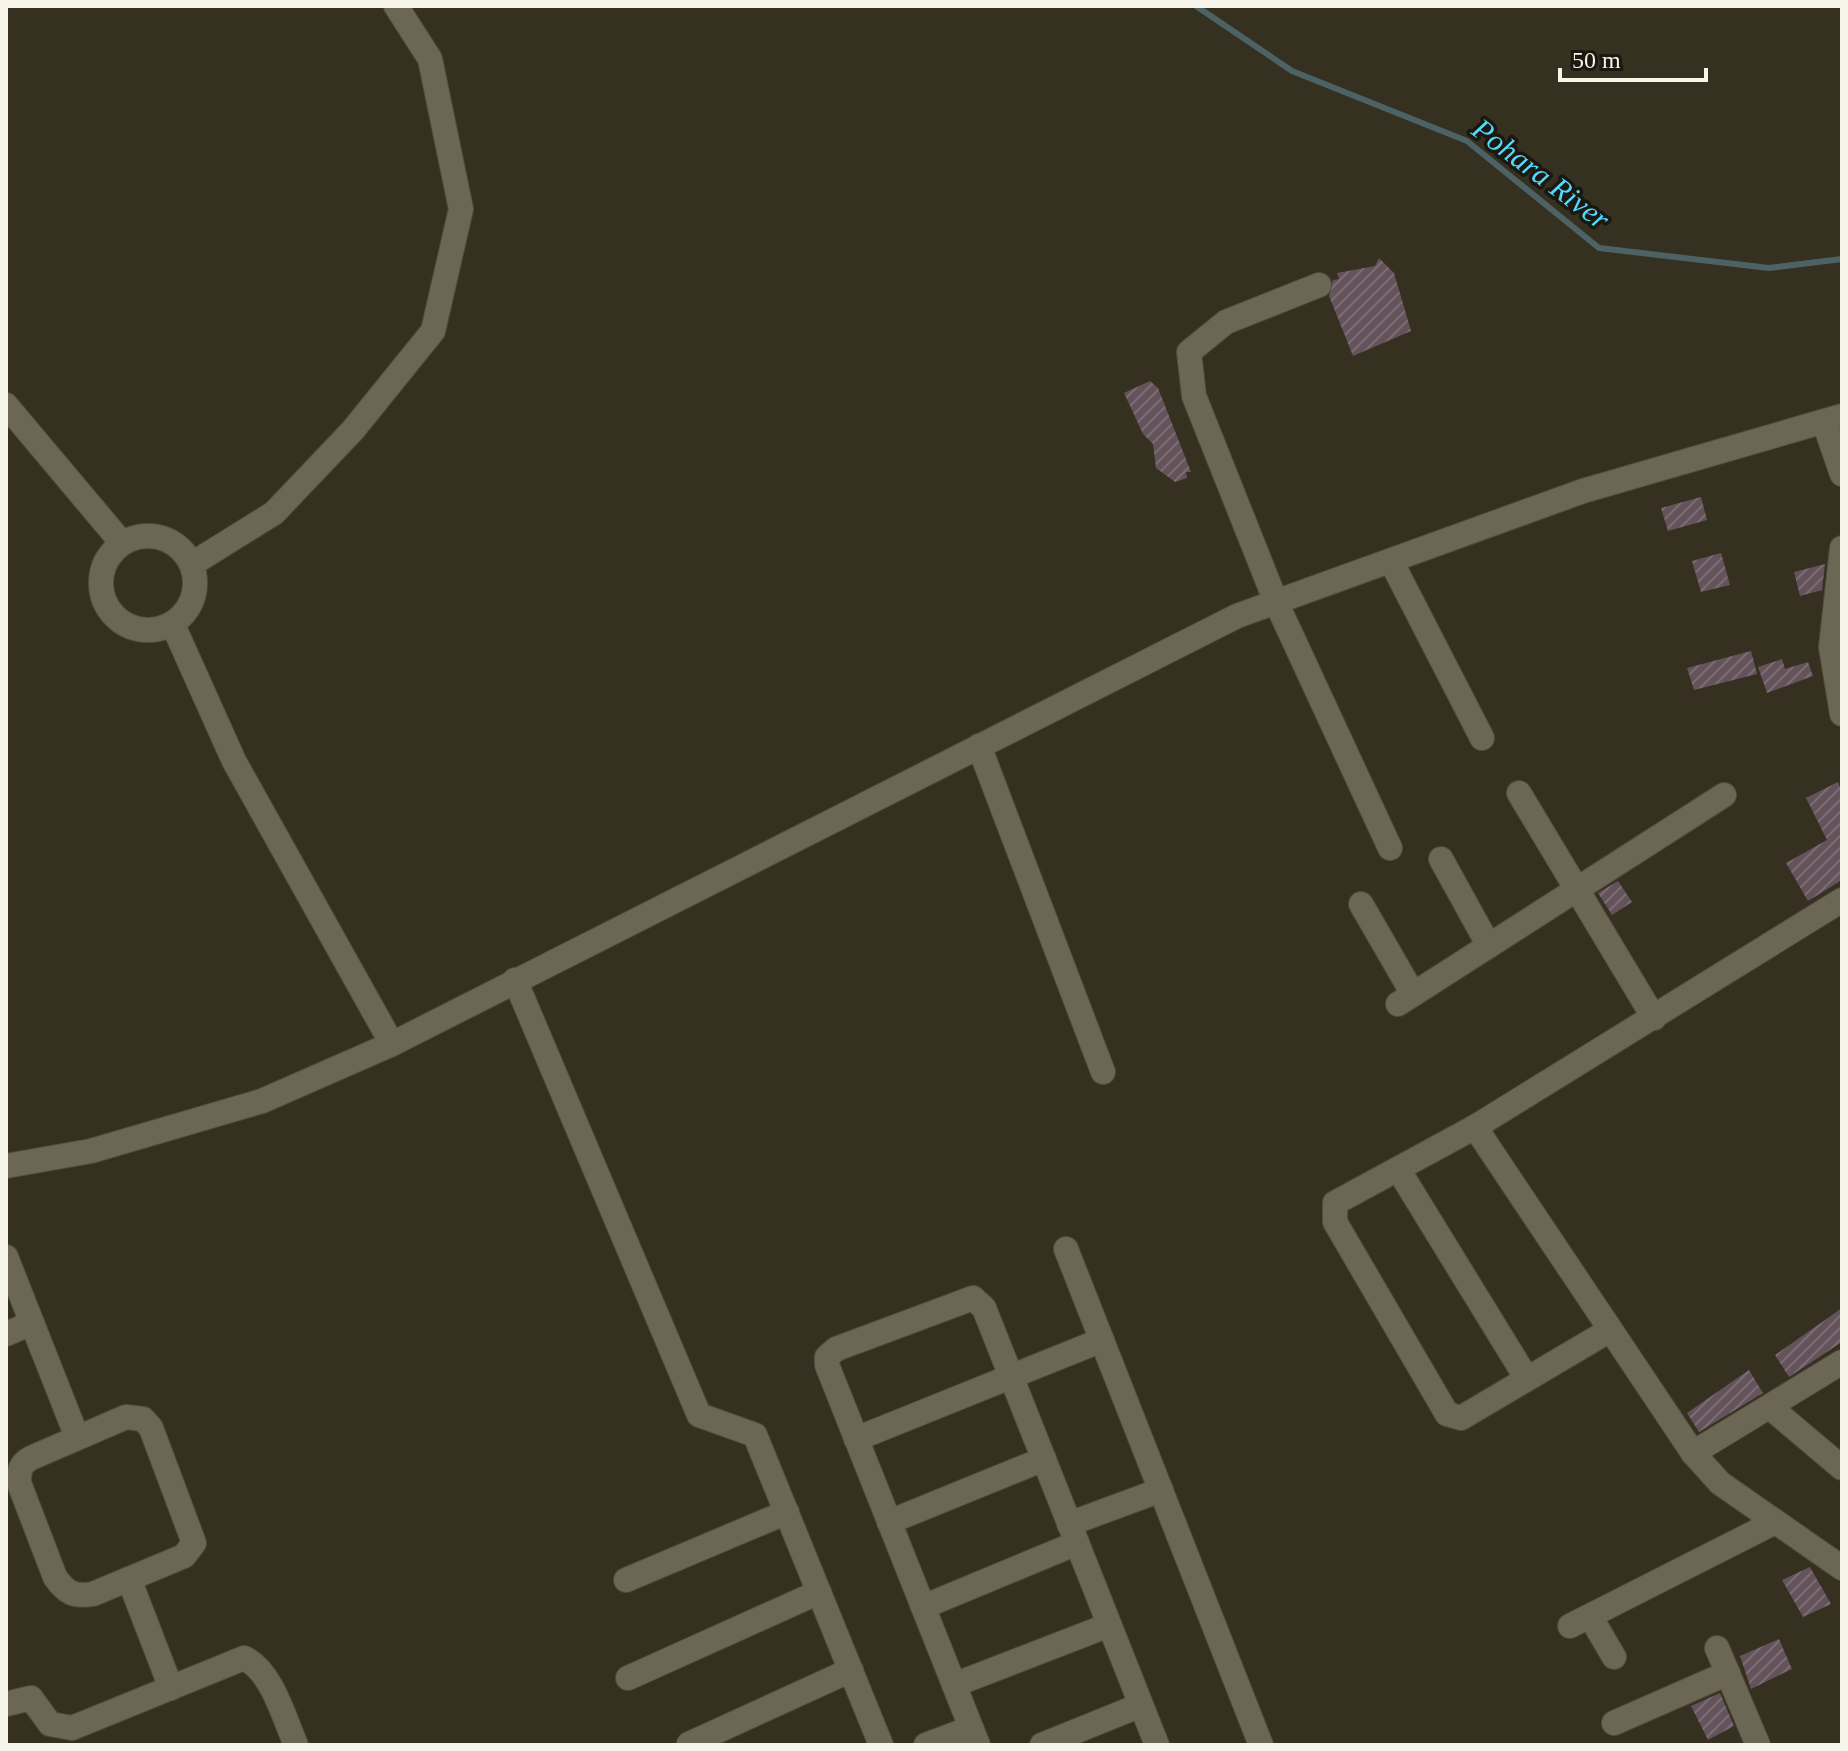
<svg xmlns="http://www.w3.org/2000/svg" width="1848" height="1751" viewBox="0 0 1848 1751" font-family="Georgia,serif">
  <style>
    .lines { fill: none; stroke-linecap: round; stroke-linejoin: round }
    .stream { stroke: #4d6264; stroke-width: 6 }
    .building { fill: url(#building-hatch) }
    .minor-casing { stroke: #514d3f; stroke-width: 26 }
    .minor { stroke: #6c6755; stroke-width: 24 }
    .labels { text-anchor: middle; stroke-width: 7; stroke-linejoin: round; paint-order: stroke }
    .water-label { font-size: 30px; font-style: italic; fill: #52dafc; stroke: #1a1811 }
  </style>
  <defs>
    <pattern id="building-hatch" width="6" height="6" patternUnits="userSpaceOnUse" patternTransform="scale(2)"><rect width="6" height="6" fill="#65535c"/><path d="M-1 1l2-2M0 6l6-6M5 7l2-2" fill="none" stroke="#7c6c74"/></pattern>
  </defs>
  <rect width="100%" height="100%" fill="#353020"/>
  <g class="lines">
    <polyline class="stream" points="1196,6 1292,71 1467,141 1599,248 1769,268 1842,259"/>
  </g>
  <g class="building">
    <polygon points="1379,258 1394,273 1411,331 1353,356 1329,296 1333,280 1339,279 1337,273 1375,266"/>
    <polygon points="1150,381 1158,388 1191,472 1186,472 1187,478 1175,482 1156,468 1153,444 1143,434 1124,393"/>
    <polygon points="1701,497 1707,520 1668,531 1661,508"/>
    <polygon points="1721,553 1730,585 1701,592 1692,561"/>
    <polygon points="1825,564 1822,590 1800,596 1794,572"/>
    <polygon points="1751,651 1757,674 1694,690 1687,668"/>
    <polygon points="1782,659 1785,669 1808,662 1813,676 1767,693 1758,667"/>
    <polygon points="1838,782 1842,792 1842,880 1808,901 1786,863 1827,840 1806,798"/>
    <polygon points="1618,881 1632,902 1612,915 1598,893"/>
    <polygon points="1842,1308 1842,1342 1789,1377 1775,1355"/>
    <polygon points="1749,1370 1763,1393 1699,1432 1687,1413"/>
    <polygon points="1810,1567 1831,1604 1803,1617 1782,1580"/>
    <polygon points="1779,1639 1792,1669 1751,1689 1740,1656"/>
    <polygon points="1720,1693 1734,1726 1708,1740 1691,1706"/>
  </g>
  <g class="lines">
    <defs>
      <g id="minor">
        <polyline points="1319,285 1226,322 1189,352 1194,396 1276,602 1390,848"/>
        <polyline points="6,405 122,543"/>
        <polyline points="1824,422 1842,474"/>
        <circle cx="148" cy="583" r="47"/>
        <polyline points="1842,548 1831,647 1842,714"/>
        <polyline points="1391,561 1482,738"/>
        <polyline points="192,564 274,513 353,430 433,331 461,209 430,59 396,6"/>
        <polyline points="173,625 234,761 392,1044"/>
        <polyline points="979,746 1103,1072"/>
        <polyline points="1519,793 1654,1018"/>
        <polyline points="1441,859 1489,946"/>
        <polyline points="1361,904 1413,994"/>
        <polyline points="515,980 699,1415 755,1435 881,1745"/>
        <polyline points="1398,1004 1724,795"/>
        <polyline points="1475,1127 1335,1203 1335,1222 1447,1414 1461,1418 1610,1330"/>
        <polyline points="6,1166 91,1151 262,1101 392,1044 1237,616 1583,491 1842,416"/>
        <polyline points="1398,1169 1527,1379"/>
        <polyline points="1066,1249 1261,1745"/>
        <polyline points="6,1257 77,1437"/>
        <polyline points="6,1334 32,1323"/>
        <polyline points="1842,1362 1693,1453 1720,1483 1842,1568"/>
        <polyline points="1771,1408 1842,1468"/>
        <path d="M126,1417L143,1419L151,1428L194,1543L184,1556L93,1594C74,1597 66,1593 55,1577L19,1483C19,1471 20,1464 31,1458Z"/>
        <polyline points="856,1439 1102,1340"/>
        <polyline points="1693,1453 1475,1127 1842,900"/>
        <polyline points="889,1522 1044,1459"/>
        <polyline points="1069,1524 1161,1490"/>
        <polyline points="129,1579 171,1688"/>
        <polyline points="626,1580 787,1512"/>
        <polyline points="923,1607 1077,1543"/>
        <polyline points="1590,1616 1614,1657"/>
        <polyline points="1570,1626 1775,1522"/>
        <polyline points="1717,1648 1758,1745"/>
        <polyline points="628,1678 819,1592"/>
        <polyline points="954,1685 1109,1625"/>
        <path d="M6,1704L31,1698L50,1724L72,1728L244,1658C272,1671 284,1718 296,1745"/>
        <polyline points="1614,1723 1728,1673"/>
        <polyline points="689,1744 851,1670"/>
        <polyline points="926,1745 971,1728"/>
        <polyline points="978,1745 827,1365 827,1357 836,1349 973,1298 984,1308 1157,1745"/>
        <polyline points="1042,1745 1141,1705"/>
      </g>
    </defs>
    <use href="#minor" class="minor-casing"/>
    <use href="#minor" class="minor"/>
  </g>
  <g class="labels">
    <g class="water-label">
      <text transform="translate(1541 174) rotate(37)" y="10">Pohara River</text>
    </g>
  </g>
  <rect width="1848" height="1751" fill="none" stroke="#f7f4ea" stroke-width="16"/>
  <path d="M1560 68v12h146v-12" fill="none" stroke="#f7f4ea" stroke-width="4"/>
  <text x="1572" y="68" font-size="24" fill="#f7f4ea" stroke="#1a1811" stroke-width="6" paint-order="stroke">50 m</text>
</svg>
